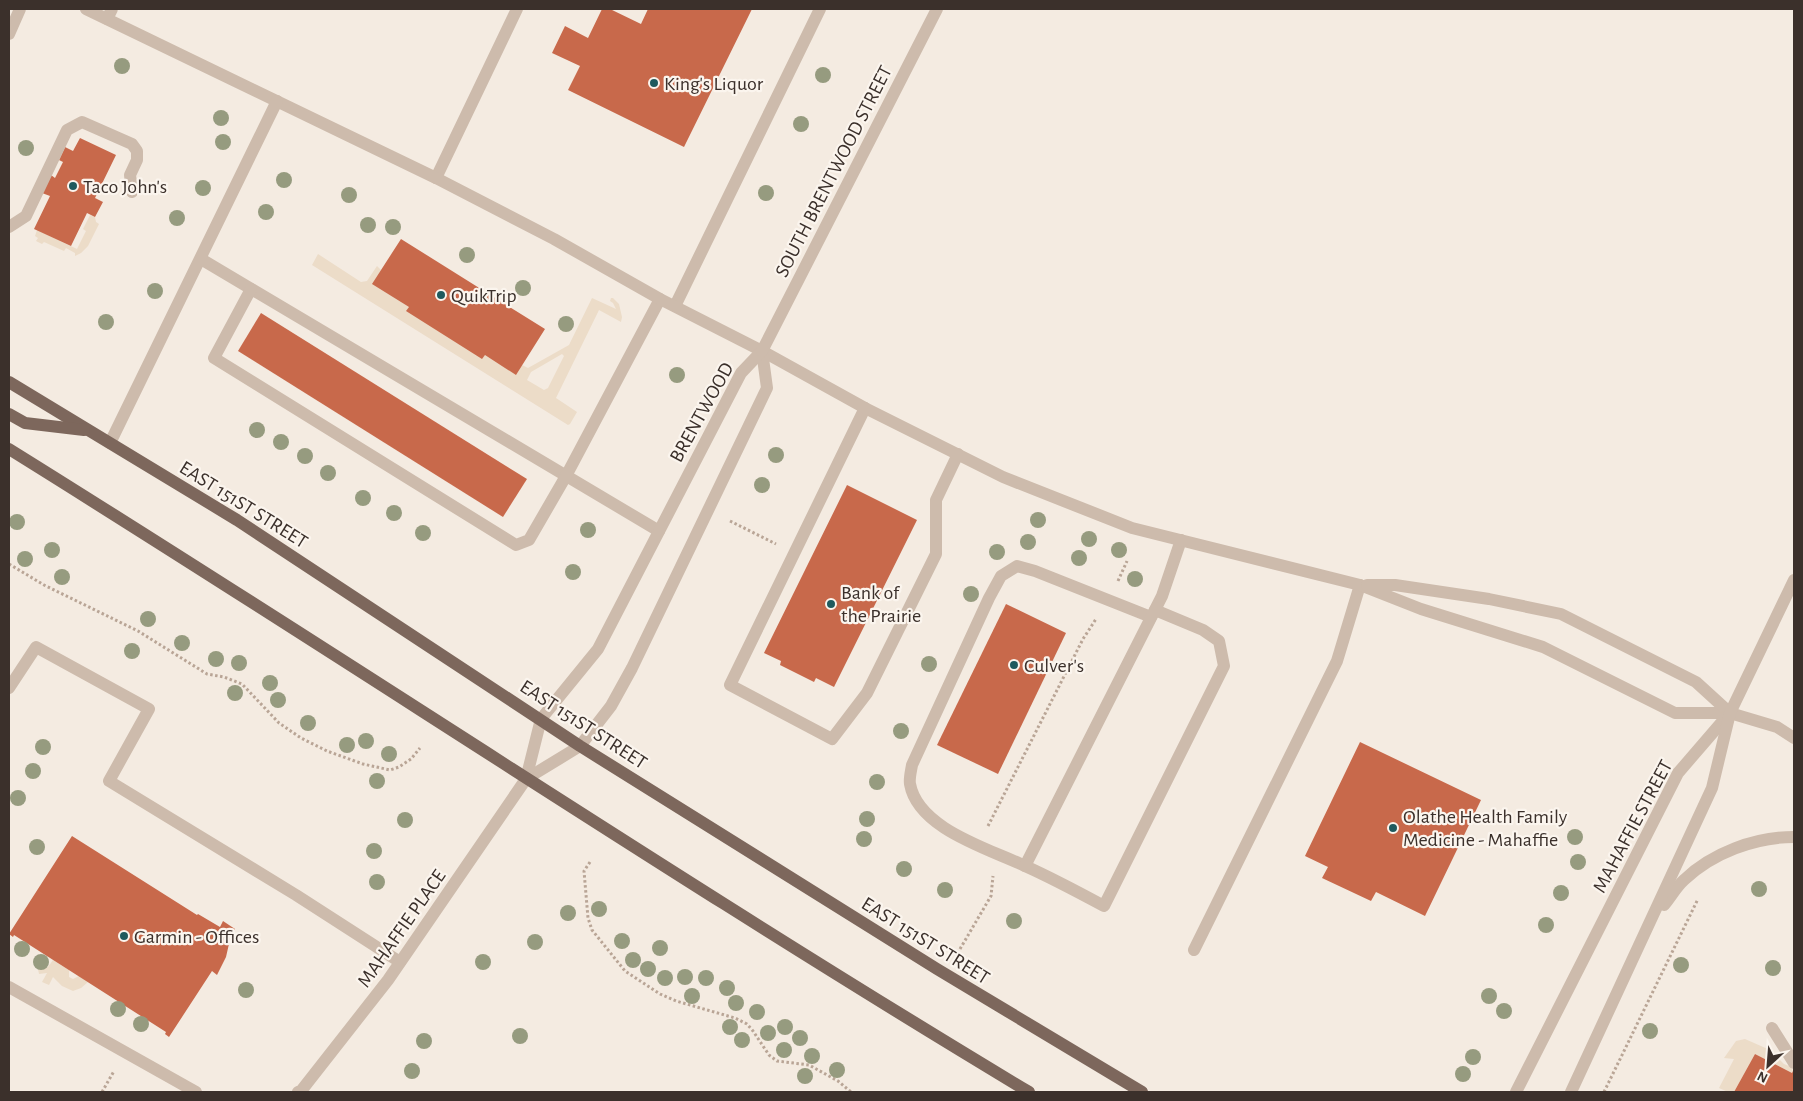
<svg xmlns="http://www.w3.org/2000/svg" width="1803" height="1101" viewBox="0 0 1803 1101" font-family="'Alegreya Sans',sans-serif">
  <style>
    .plaza { fill: #ecdcc8; fill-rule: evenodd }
    .building { fill: #c8694b }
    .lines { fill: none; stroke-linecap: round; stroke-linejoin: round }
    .path { stroke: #b9a596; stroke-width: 3; stroke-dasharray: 2.5 2.5; stroke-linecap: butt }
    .service { stroke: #cdbbac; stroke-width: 12 }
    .minor { stroke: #cdbbac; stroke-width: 12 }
    .tertiary { stroke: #cdbbac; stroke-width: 12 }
    .primary { stroke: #7d675c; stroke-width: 12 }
    .tree { fill: #969b7f }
    .poi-dot { fill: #1f5a5e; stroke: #fbf5ee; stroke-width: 2 }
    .labels { text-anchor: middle; stroke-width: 4.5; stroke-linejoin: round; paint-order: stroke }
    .poi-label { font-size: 20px; fill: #3b302b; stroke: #fbf5ee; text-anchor: start }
    .street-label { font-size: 20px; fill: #3b302b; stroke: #fbf5ee }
  </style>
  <rect width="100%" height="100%" fill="#f4ebe1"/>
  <g class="plaza">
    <polygon points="90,215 95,217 96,222 99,224 88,246 81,253 75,256 75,253 66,248 64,251 44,242 42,244 36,241 38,238 35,236 37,230 77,249 86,231 83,229"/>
    <path d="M318,254L361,282L367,281L377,266L381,270L373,284L409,307L407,311L482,358L485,355L522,365L528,368L569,345L592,298L616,309L613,303L610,301L611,298H613L619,304L622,317L621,322L599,310L556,398L577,412L570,424L568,425L312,265ZM562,354L564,356L548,388L544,390L527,380L531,372Z"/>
    <polygon points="53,960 69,970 69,977 73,979 79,976 88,982 81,988 73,991 62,986 53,977 49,985 42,982 47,973 39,974 38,969 48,967"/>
    <polygon points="1745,1039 1770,1050 1784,1064 1791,1067 1793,1071 1792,1073 1755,1054 1734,1092 1728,1092 1719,1088 1734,1059 1724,1058 1736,1041"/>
  </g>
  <g class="building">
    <polygon points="602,9 610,9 641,24 648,9 752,9 684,147 568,90 580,66 552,53 565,26 588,38"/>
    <polygon points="80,138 116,155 95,198 103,202 95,217 87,213 71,246 34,229 50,196 42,193 51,175 55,178 63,162 59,160 65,147 73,151"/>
    <polygon points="401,239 545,329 516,375 485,355 482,359 406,311 409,307 372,284"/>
    <polygon points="261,313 527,479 503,517 238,351"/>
    <polygon points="847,485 917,520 834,687 816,678 814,682 780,665 781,661 764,653"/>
    <polygon points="1006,604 1066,633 998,774 937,745"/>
    <polygon points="1360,742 1481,800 1425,916 1376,892 1371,901 1322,878 1328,867 1305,856"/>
    <polygon points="72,836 197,915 198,914 220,927 223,921 235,929 231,935 226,957 217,975 212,971 169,1037 165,1034 166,1032 14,935 13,937 9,934"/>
    <polygon points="1755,1054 1792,1073 1793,1071 1794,1071 1794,1092 1734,1092"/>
  </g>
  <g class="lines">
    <g class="path">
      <polyline points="730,521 776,544"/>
      <polyline points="9,564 44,585 138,631 207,674 224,677 242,684 279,723 301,738 327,751 363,764 390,770 399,767 411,759 420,748"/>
      <polyline points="1118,581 1127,561"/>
      <polyline points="988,826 1083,639 1096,619"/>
      <polyline points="590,862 584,871 588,918 592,930 625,971 660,994 676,1001 735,1018 747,1024 753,1031 769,1055 777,1061 809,1065 838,1081 851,1092"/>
      <polyline points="960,949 991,896 993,876"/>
      <polyline points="102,1092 114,1071"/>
      <polyline points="1604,1092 1698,899"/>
    </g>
    <g class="service">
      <polyline points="107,19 112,9"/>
      <polyline points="9,34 20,9"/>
      <polyline points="436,178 517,9"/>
      <polyline points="9,227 26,216 67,130 82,122 132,144 137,151 137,160 130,175 132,192"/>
      <polyline points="201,259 659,531"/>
      <polyline points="251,289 214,358 516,545 529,540 566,476 660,299"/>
      <polyline points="675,306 820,9"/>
      <polyline points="865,408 730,685 832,739 867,693 936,554 936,500 958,454"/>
      <path d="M1151,617L1035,571L1017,566L1001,576L989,598L912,765C911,771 909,779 910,784C918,829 990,849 1025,866C1052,878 1078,892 1104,906L1224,666L1219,641L1203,630L1155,610"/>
      <polyline points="9,688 36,647 149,709 109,781 296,895 400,962"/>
      <polyline points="1025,866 1162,596 1181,540"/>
      <polyline points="1194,950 1337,661 1360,585"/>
      <polyline points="9,987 196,1092"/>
      <polyline points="1772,1028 1794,1063"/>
      <polyline points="298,1092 301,1091 388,980 526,779"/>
    </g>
    <g class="minor">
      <polyline points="86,9 436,178 554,239 660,299 762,351 865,408 1003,477 1132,528 1360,585 1421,609 1543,647 1675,713 1730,713"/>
      <polyline points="110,443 277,101"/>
      <polyline points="1367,585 1395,585 1489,599 1561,614 1696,682 1730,713"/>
      <polyline points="526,779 580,746 611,706 632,668 767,388 762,351"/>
      <polyline points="526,779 541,719 598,649 741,373 762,351"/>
    </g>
    <g class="tertiary">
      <polyline points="762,351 937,9"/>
      <polyline points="1730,713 1777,727 1794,738"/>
      <path d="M1664,905C1671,897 1676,887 1684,880C1712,853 1755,837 1794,837"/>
      <polyline points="1516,1092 1678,773 1728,715"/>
      <polyline points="1571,1092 1712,788 1730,713 1794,580"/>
    </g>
    <g class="primary">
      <polyline points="9,382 237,520 580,746 937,969 1142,1092"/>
      <polyline points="9,414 25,423 84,430"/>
      <path d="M9,449C350,661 684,885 1029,1092"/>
    </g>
  </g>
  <g class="tree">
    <circle cx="122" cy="66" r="8"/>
    <circle cx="823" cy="75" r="8"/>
    <circle cx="221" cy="118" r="8"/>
    <circle cx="801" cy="124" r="8"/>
    <circle cx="223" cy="142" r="8"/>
    <circle cx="26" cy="148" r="8"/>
    <circle cx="284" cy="180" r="8"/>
    <circle cx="203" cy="188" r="8"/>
    <circle cx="766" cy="193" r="8"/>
    <circle cx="349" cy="195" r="8"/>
    <circle cx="266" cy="212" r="8"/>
    <circle cx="177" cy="218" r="8"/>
    <circle cx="368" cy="225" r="8"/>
    <circle cx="393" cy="227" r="8"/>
    <circle cx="467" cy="255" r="8"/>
    <circle cx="523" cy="288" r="8"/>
    <circle cx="155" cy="291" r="8"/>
    <circle cx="106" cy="322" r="8"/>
    <circle cx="566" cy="324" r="8"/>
    <circle cx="677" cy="375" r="8"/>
    <circle cx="257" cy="430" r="8"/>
    <circle cx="281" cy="442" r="8"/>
    <circle cx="776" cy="455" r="8"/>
    <circle cx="305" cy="456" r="8"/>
    <circle cx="328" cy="473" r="8"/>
    <circle cx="762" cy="485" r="8"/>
    <circle cx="363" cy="498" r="8"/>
    <circle cx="394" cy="513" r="8"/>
    <circle cx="1038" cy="520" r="8"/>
    <circle cx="17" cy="522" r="8"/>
    <circle cx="588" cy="530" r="8"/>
    <circle cx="423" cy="533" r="8"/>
    <circle cx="1089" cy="539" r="8"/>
    <circle cx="1028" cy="542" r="8"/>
    <circle cx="52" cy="550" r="8"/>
    <circle cx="1119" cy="550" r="8"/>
    <circle cx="997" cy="552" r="8"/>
    <circle cx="1079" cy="558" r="8"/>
    <circle cx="25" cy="559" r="8"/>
    <circle cx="573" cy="572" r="8"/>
    <circle cx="62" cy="577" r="8"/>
    <circle cx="1135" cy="579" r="8"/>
    <circle cx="971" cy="594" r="8"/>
    <circle cx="148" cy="619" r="8"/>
    <circle cx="182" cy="643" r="8"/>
    <circle cx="132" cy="651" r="8"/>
    <circle cx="216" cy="659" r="8"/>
    <circle cx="239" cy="663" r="8"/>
    <circle cx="929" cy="664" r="8"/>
    <circle cx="270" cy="683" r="8"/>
    <circle cx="235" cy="693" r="8"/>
    <circle cx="278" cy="700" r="8"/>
    <circle cx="308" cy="723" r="8"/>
    <circle cx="901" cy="731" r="8"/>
    <circle cx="366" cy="741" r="8"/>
    <circle cx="347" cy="745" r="8"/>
    <circle cx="43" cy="747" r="8"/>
    <circle cx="389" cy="754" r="8"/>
    <circle cx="33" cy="771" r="8"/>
    <circle cx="377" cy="781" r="8"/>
    <circle cx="877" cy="782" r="8"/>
    <circle cx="18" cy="798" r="8"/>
    <circle cx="867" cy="819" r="8"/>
    <circle cx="405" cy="820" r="8"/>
    <circle cx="1575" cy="837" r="8"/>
    <circle cx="864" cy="839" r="8"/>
    <circle cx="37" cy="847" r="8"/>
    <circle cx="374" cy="851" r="8"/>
    <circle cx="1578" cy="862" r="8"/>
    <circle cx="904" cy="869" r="8"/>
    <circle cx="377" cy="882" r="8"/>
    <circle cx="1759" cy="889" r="8"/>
    <circle cx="945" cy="890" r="8"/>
    <circle cx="1561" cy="893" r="8"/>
    <circle cx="599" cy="909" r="8"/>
    <circle cx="568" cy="913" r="8"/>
    <circle cx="1014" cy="921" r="8"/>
    <circle cx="1546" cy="925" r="8"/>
    <circle cx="622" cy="941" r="8"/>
    <circle cx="535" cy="942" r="8"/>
    <circle cx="660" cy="948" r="8"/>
    <circle cx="22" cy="949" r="8"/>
    <circle cx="633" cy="960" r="8"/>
    <circle cx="41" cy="962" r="8"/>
    <circle cx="483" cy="962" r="8"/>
    <circle cx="1681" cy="965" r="8"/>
    <circle cx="1773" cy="968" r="8"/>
    <circle cx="648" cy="969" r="8"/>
    <circle cx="685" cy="977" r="8"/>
    <circle cx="665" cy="978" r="8"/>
    <circle cx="706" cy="978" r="8"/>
    <circle cx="727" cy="988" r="8"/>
    <circle cx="246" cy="990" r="8"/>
    <circle cx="692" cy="996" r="8"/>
    <circle cx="1489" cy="996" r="8"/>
    <circle cx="736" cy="1003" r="8"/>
    <circle cx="118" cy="1009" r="8"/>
    <circle cx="1504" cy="1011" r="8"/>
    <circle cx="757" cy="1012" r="8"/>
    <circle cx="141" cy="1024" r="8"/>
    <circle cx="730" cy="1027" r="8"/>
    <circle cx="785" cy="1027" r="8"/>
    <circle cx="1650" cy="1031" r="8"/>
    <circle cx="768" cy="1033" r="8"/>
    <circle cx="520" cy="1036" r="8"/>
    <circle cx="800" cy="1038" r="8"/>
    <circle cx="742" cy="1040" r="8"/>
    <circle cx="424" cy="1041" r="8"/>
    <circle cx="784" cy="1050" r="8"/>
    <circle cx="812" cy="1056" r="8"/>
    <circle cx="1473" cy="1057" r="8"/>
    <circle cx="837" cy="1070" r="8"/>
    <circle cx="412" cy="1071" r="8"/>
    <circle cx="1463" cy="1074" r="8"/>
    <circle cx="805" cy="1076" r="8"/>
  </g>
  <g class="poi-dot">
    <circle cx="654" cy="83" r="5"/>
    <circle cx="73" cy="186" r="5"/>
    <circle cx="441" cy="295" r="5"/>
    <circle cx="831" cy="604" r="5"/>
    <circle cx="1014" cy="665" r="5"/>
    <circle cx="1393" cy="828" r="5"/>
    <circle cx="124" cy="936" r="5"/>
  </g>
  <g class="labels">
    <g class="poi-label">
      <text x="664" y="90">King's Liquor</text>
      <text x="83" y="193">Taco John's</text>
      <text x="451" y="302">QuikTrip</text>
      <text x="841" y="599">Bank of<tspan x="841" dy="23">the Prairie</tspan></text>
      <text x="1024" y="672">Culver's</text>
      <text x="1403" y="823">Olathe Health Family<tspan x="1403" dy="23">Medicine - Mahaffie</tspan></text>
      <text x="134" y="943">Garmin - Offices</text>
    </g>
    <g class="street-label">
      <text transform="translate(833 171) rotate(-63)" y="7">SOUTH BRENTWOOD STREET</text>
      <text transform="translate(701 412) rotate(-61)" y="7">BRENTWOOD</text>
      <text transform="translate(244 504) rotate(32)" y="7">EAST 151ST STREET</text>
      <text transform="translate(584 724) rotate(33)" y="7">EAST 151ST STREET</text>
      <text transform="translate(1632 826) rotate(-62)" y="7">MAHAFFIE STREET</text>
      <text transform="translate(401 928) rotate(-55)" y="7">MAHAFFIE PLACE</text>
      <text transform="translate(926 940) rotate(32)" y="7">EAST 151ST STREET</text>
    </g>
  </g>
  <rect width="1803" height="1101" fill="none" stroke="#3b302b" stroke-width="20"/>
  <g transform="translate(1768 1066) rotate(206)" stroke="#fbf5ee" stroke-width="4" paint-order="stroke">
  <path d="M0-4L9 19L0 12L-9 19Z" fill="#3b302b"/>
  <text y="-8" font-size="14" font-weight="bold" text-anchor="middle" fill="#3b302b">N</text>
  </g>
</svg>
